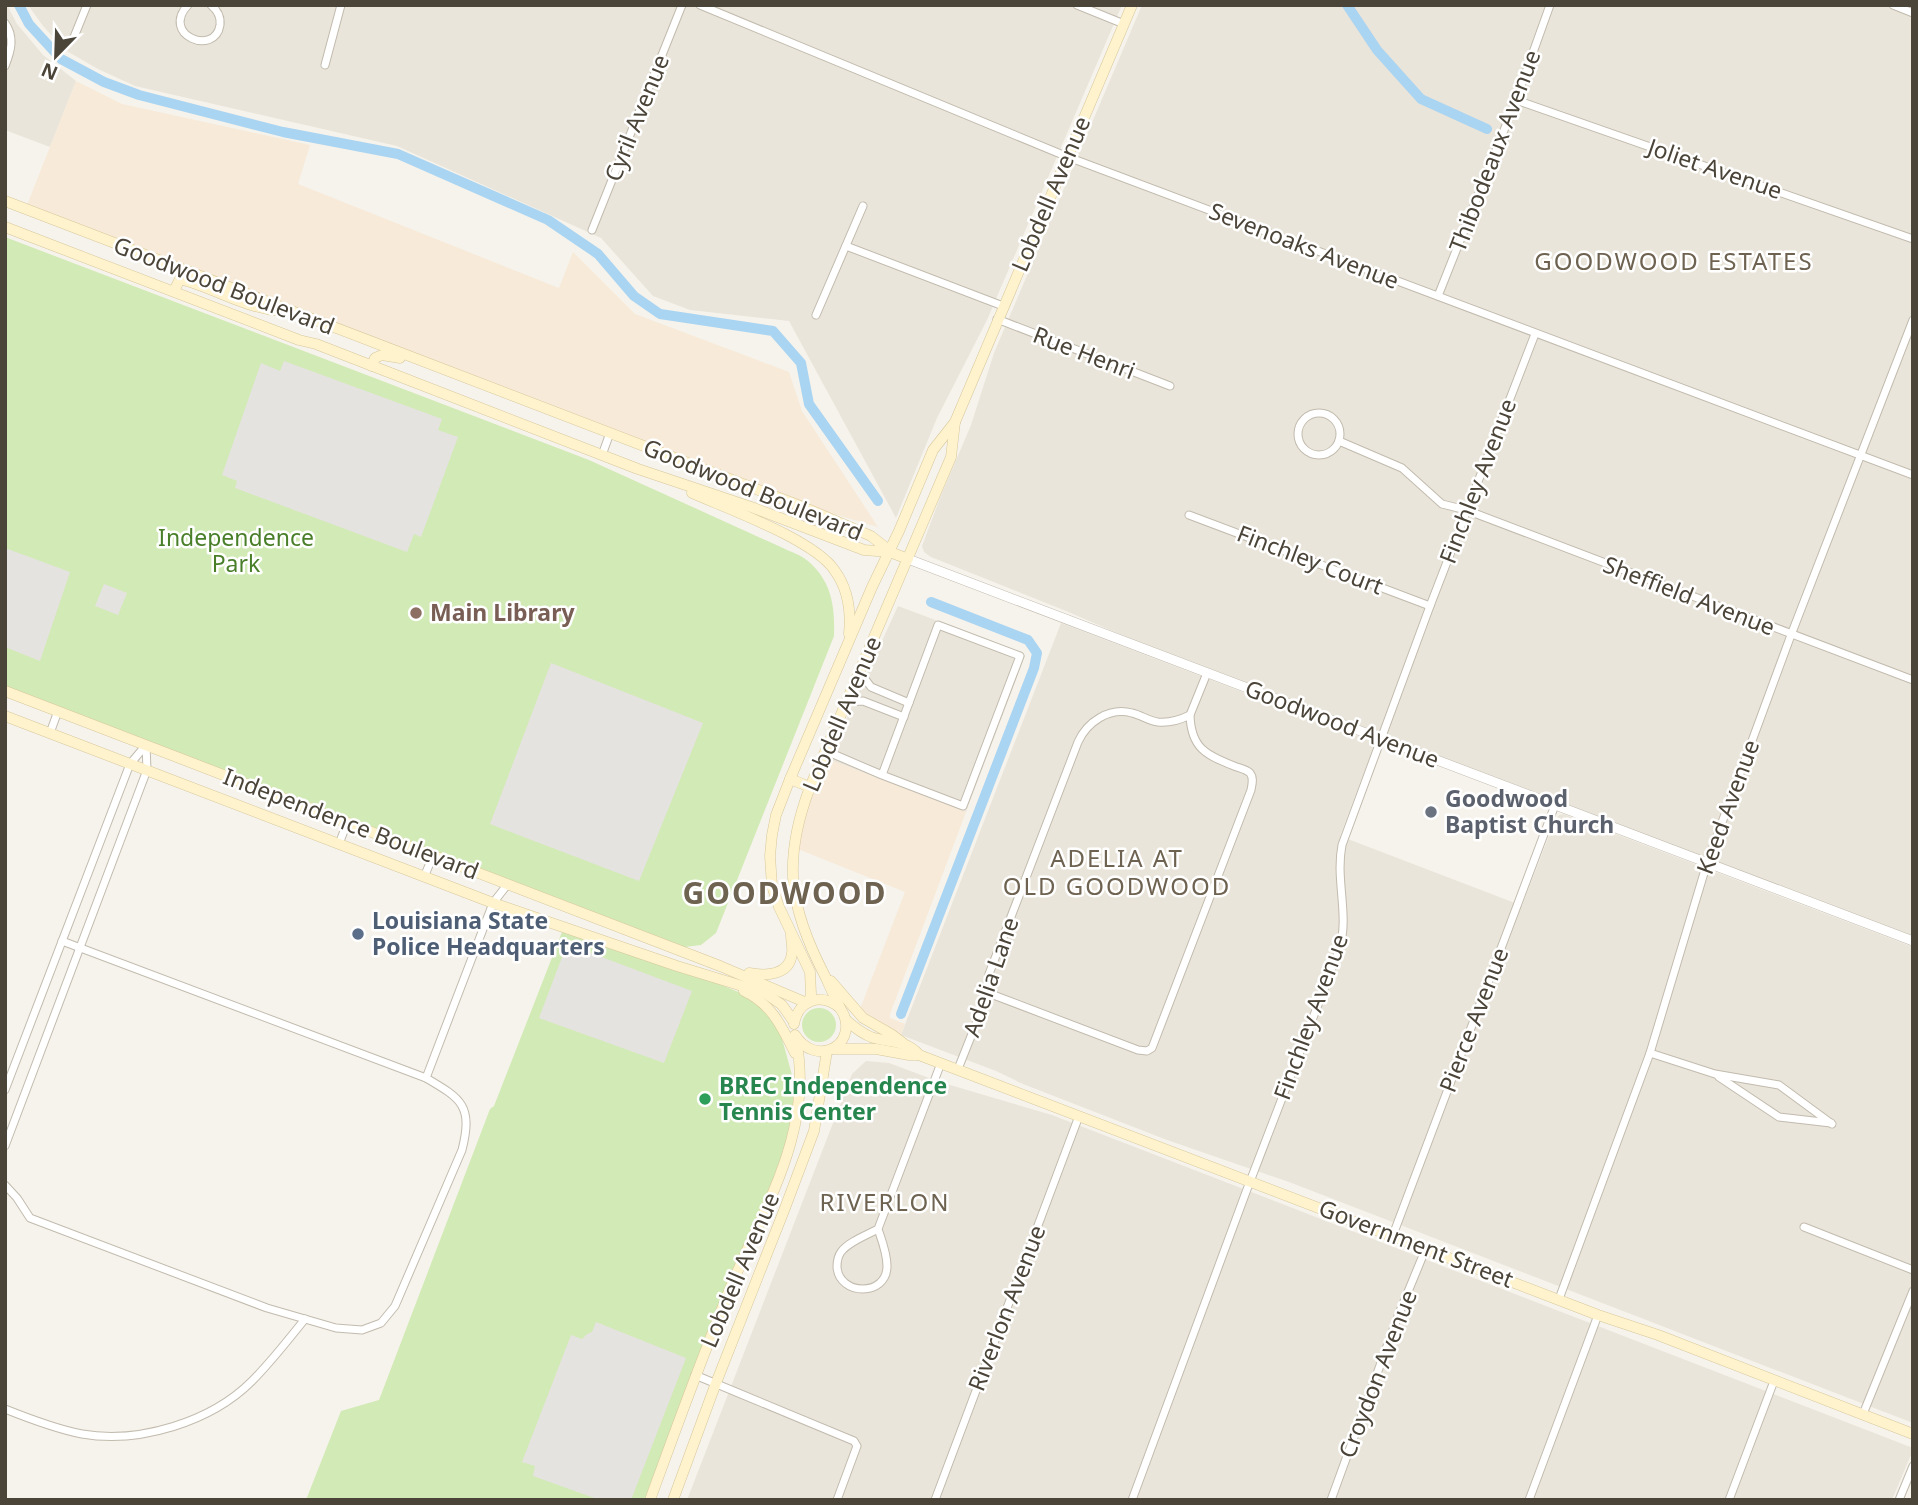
<svg xmlns="http://www.w3.org/2000/svg" width="1918" height="1505" viewBox="0 0 1918 1505" font-family="'Noto Sans',sans-serif">
  <style>
    .residential { fill: #eae5da }
    .commercial { fill: #f7ead8 }
    .green { fill: #d2eab5 }
    .parking { fill: #e5e3e0 }
    .lines { fill: none; stroke-linecap: round; stroke-linejoin: round }
    .canal { stroke: #a9d4f2; stroke-width: 10 }
    .minor-casing { stroke: #c2bbae; stroke-width: 9 }
    .tertiary-casing { stroke: #c2bbae; stroke-width: 10 }
    .secondary-casing { stroke: #d6c79b; stroke-width: 11 }
    .minor { stroke: #fff; stroke-width: 7 }
    .tertiary { stroke: #fff; stroke-width: 9 }
    .secondary { stroke: #fff3cd; stroke-width: 10 }
    .education-dot { fill: #8d6e63; stroke: #fff; stroke-width: 2.5 }
    .worship-dot { fill: #6b7280; stroke: #fff; stroke-width: 2.5 }
    .service-dot { fill: #5c6f8a; stroke: #fff; stroke-width: 2.5 }
    .leisure-dot { fill: #2e9e5b; stroke: #fff; stroke-width: 2.5 }
    .labels { text-anchor: middle; stroke-width: 5; stroke-linejoin: round; paint-order: stroke }
    .street-label { font-size: 23px; fill: #4b4439; stroke: #fff }
    .park-label { font-size: 23px; fill: #4a7f2a; stroke: #fff }
    .education-label { font-size: 23px; font-weight: bold; fill: #785e54; stroke: #fff; text-anchor: start }
    .worship-label { font-size: 23px; font-weight: bold; fill: #5b616d; stroke: #fff; text-anchor: start }
    .service-label { font-size: 23px; font-weight: bold; fill: #4e5e75; stroke: #fff; text-anchor: start }
    .leisure-label { font-size: 23px; font-weight: bold; fill: #27864d; stroke: #fff; text-anchor: start }
    .neighbourhood-label { font-size: 24px; letter-spacing: 2px; fill: #6e6250; stroke: #fff }
    .district-label { font-size: 30px; font-weight: bold; letter-spacing: 2px; fill: #6e6250; stroke: #fff }
  </style>
  <rect width="100%" height="100%" fill="#f6f3ec"/>
  <g class="residential">
    <polygon points="5,5 7,5 17,24 43,55 76,81 50,147 5,130"/>
    <polygon points="28,5 1122,5 987,320 937,418 896,518 789,321 690,310 653,296 601,238 397,146 135,86 98,69 65,50 43,26"/>
    <polygon points="1142,5 1913,5 1913,937 1131,639 1066,611 931,557 924,552 922,546 940,498 971,425 994,353"/>
    <polygon points="898,606 1023,653 1025,656 966,812 828,759"/>
    <polygon points="1061,623 1371,741 1373,746 1372,751 1340,836 1515,903 1522,906 1555,820 1559,815 1563,814 1913,947 1913,1423 1289,1182 1167,1140 1023,1084 996,1071 901,1035"/>
    <polygon points="866,1061 889,1063 940,1082 1052,1115 1913,1448 1913,1450 1892,1500 687,1500 852,1074"/>
  </g>
  <g class="commercial">
    <polygon points="76,81 122,104 310,145 298,184 559,288 573,252 635,314 789,372 802,411 878,527 827,512 723,471 552,408 27,205"/>
    <polygon points="828,759 966,812 890,1014 890,1018 905,1024 901,1035 888,1030 868,1016 860,1009 905,892 798,849 803,822 810,802"/>
  </g>
  <g class="green">
    <path d="M5,237L589,460L783,548C791,552 801,555 808,561C832,582 835,606 834,636L716,933L701,945L685,947L5,690Z"/>
    <polygon points="562,932 719,984 748,996 770,1016 781,1035 792,1075 794,1114 788,1145 725,1291 645,1500 306,1500 341,1411 379,1400 490,1109 494,1106"/>
    <circle cx="819" cy="1025" r="17"/>
  </g>
  <g class="parking">
    <polygon points="284,361 442,419 438,430 458,437 421,537 414,534 407,552 235,488 237,481 222,475 261,363 280,371"/>
    <polygon points="5,548 70,572 40,661 5,647"/>
    <polygon points="104,584 127,593 118,615 95,606"/>
    <polygon points="551,663 703,723 639,881 490,824"/>
    <polygon points="567,944 692,991 664,1063 539,1018"/>
    <polygon points="596,1322 686,1358 631,1500 600,1500 533,1476 535,1466 522,1462 571,1335 582,1339 587,1334 592,1332"/>
  </g>
  <g class="lines">
    <g class="canal">
      <polyline points="19,5 29,24 61,59 104,82 139,95 283,132 398,154 548,220 598,254 634,296 660,314 773,331 801,363 809,404 878,501"/>
      <polyline points="1347,5 1377,50 1421,99 1487,129"/>
      <polyline points="901,1014 1034,668 1037,653 1028,640 931,602"/>
    </g>
    <defs>
      <g id="minor">
        <path d="M188,5C160,35 215,57 220,25C221,17 217,10 211,5"/>
        <polyline points="700,5 1068,157 1913,475"/>
        <polyline points="1077,5 1124,24"/>
        <polyline points="1893,5 1913,13"/>
        <path d="M5,23C15,37 11,51 5,66"/>
        <polyline points="74,37 87,5"/>
        <polyline points="325,65 341,5"/>
        <polyline points="1516,100 1913,239"/>
        <polyline points="592,230 682,5"/>
        <polyline points="846,246 1003,306"/>
        <polyline points="1438,296 1516,100 1550,5"/>
        <polyline points="816,315 863,206"/>
        <polyline points="997,319 1170,386"/>
        <circle cx="1319" cy="434" r="21"/>
        <polyline points="1339,441 1402,468 1442,504 1466,510 1913,680"/>
        <polyline points="602,455 610,433"/>
        <polyline points="1189,515 1430,606"/>
        <polyline points="859,671 871,687 909,703"/>
        <polyline points="847,702 863,701 904,717"/>
        <polyline points="1190,715 1207,673"/>
        <polyline points="50,733 58,711"/>
        <polyline points="826,751 882,775 963,806 1020,656 938,625 882,775"/>
        <polyline points="339,844 347,823"/>
        <polyline points="424,877 433,856"/>
        <polyline points="1650,1053 1715,1074 1779,1085 1832,1124"/>
        <path d="M958,1069L989,991L987,985L989,974L1078,742C1087,722 1109,707 1132,713C1141,715 1149,721 1158,722C1170,723 1180,720 1190,715C1191,748 1206,755 1234,766C1239,768 1246,769 1250,773C1254,778 1252,784 1251,790L1152,1048L1147,1051L1138,1050L996,996L989,991"/>
        <polyline points="1719,1077 1779,1117 1831,1123"/>
        <polyline points="426,1078 493,903 507,885"/>
        <polyline points="5,1090 130,764 146,745 147,770 5,1146"/>
        <path d="M5,1185L17,1198L30,1218L267,1308L336,1328L362,1330L381,1323L395,1306L462,1150C473,1106 462,1099 426,1078L62,941"/>
        <polyline points="1804,1227 1913,1270"/>
        <path d="M878,1229C867,1235 848,1242 841,1252C838,1256 837,1262 837,1267C839,1296 887,1297 887,1266C887,1253 882,1241 878,1229L941,1063"/>
        <polyline points="1393,1235 1555,805"/>
        <polyline points="1559,1299 1650,1053 1707,863 1791,635 1913,320"/>
        <polyline points="695,1375 854,1441 857,1446 837,1500"/>
        <path d="M5,1409C30,1419 56,1429 82,1434C139,1444 211,1422 252,1381C271,1362 288,1340 305,1319"/>
        <polyline points="1863,1414 1913,1291"/>
        <polyline points="935,1500 1079,1116"/>
        <path d="M1132,1500L1246,1192L1339,950C1350,916 1335,881 1342,845L1430,606L1535,334"/>
        <polyline points="1331,1500 1398,1316 1426,1248"/>
        <polyline points="1529,1500 1598,1315"/>
        <polyline points="1729,1500 1774,1381"/>
        <polyline points="1899,1500 1913,1466"/>
      </g>
      <polyline id="tertiary" points="908,559 1913,941"/>
      <g id="secondary">
        <polyline points="5,201 803,507 871,536 890,551"/>
        <polyline points="5,227 299,340 316,344 638,469 754,508 864,550 890,552 908,559"/>
        <path d="M174,291L180,279C214,288 245,308 280,311"/>
        <polyline points="372,366 375,358 382,355 400,358"/>
        <path d="M692,493C728,509 815,540 835,571C848,589 851,613 849,634"/>
        <polyline points="5,691 720,966 807,1003"/>
        <polyline points="5,716 493,903 677,966 765,993 782,1005 794,1022"/>
        <polyline points="790,779 810,787"/>
        <path d="M749,973C765,976 790,976 792,953C793,948 791,941 791,935"/>
        <polyline points="831,981 863,1018 891,1034 903,1043"/>
        <path d="M744,991C772,1004 782,1027 795,1053"/>
        <polyline points="809,1002 811,994 810,972 779,907 772,886 770,856 772,835 776,815 790,779 872,587 899,531 933,450 955,422 1132,5"/>
        <path d="M846,1020C854,1027 861,1033 871,1037C888,1043 906,1039 919,1055"/>
        <path d="M794,1024C798,1000 821,992 840,1008"/>
        <path d="M795,1035C815,1067 856,1047 844,1015C837,1003 831,989 825,976C789,907 782,861 810,787L951,457L955,422"/>
        <polyline points="832,1049 876,1049 909,1055 919,1055 1598,1315 1658,1335 1913,1434"/>
        <path d="M650,1500C675,1431 700,1363 727,1296C761,1211 815,1134 796,1039"/>
        <polyline points="673,1500 716,1383 785,1208 814,1131 827,1051"/>
      </g>
    </defs>
    <use href="#minor" class="minor-casing"/>
    <use href="#tertiary" class="tertiary-casing"/>
    <use href="#secondary" class="secondary-casing"/>
    <use href="#minor" class="minor"/>
    <use href="#tertiary" class="tertiary"/>
    <use href="#secondary" class="secondary"/>
  </g>
  <circle class="education-dot" cx="416" cy="613" r="7"/>
  <circle class="worship-dot" cx="1431" cy="812" r="7"/>
  <circle class="service-dot" cx="358" cy="934" r="7"/>
  <circle class="leisure-dot" cx="705" cy="1099" r="7"/>
  <g class="labels">
    <g class="street-label">
      <text transform="translate(637 118) rotate(-68)" y="8">Cyril Avenue</text>
      <text transform="translate(1495 151) rotate(-69)" y="8">Thibodeaux Avenue</text>
      <text transform="translate(1715 169) rotate(19)" y="8">Joliet Avenue</text>
      <text transform="translate(1051 194) rotate(-67)" y="8">Lobdell Avenue</text>
      <text transform="translate(1304 246) rotate(21)" y="8">Sevenoaks Avenue</text>
      <text transform="translate(224 286) rotate(21)" y="8">Goodwood Boulevard</text>
      <text transform="translate(1084 353) rotate(21)" y="8">Rue Henri</text>
      <text transform="translate(1478 481) rotate(-69)" y="8">Finchley Avenue</text>
      <text transform="translate(753 490) rotate(22)" y="8">Goodwood Boulevard</text>
      <text transform="translate(1310 560) rotate(21)" y="8">Finchley Court</text>
      <text transform="translate(1689 596) rotate(21)" y="8">Sheffield Avenue</text>
      <text transform="translate(842 714) rotate(-67)" y="8">Lobdell Avenue</text>
      <text transform="translate(1342 724) rotate(21)" y="8">Goodwood Avenue</text>
      <text transform="translate(1728 807) rotate(-70)" y="8">Keed Avenue</text>
      <text transform="translate(351 824) rotate(21)" y="8">Independence Boulevard</text>
      <text transform="translate(991 977) rotate(-71)" y="8">Adelia Lane</text>
      <text transform="translate(1311 1017) rotate(-70)" y="8">Finchley Avenue</text>
      <text transform="translate(1474 1020) rotate(-69)" y="8">Pierce Avenue</text>
      <text transform="translate(1416 1244) rotate(21)" y="8">Government Street</text>
      <text transform="translate(740 1270) rotate(-67)" y="8">Lobdell Avenue</text>
      <text transform="translate(1007 1308) rotate(-69)" y="8">Riverlon Avenue</text>
      <text transform="translate(1378 1374) rotate(-69)" y="8">Croydon Avenue</text>
    </g>
    <g class="park-label">
      <text x="236" y="546">Independence<tspan x="236" dy="26">Park</tspan></text>
    </g>
    <g class="education-label">
      <text x="430" y="621">Main Library</text>
    </g>
    <g class="worship-label">
      <text x="1445" y="807">Goodwood<tspan x="1445" dy="26">Baptist Church</tspan></text>
    </g>
    <g class="service-label">
      <text x="372" y="929">Louisiana State<tspan x="372" dy="26">Police Headquarters</tspan></text>
    </g>
    <g class="leisure-label">
      <text x="719" y="1094">BREC Independence<tspan x="719" dy="26">Tennis Center</tspan></text>
    </g>
    <g class="neighbourhood-label">
      <text x="1674" y="270">GOODWOOD ESTATES</text>
      <text x="1117" y="867">ADELIA AT<tspan x="1117" dy="28">OLD GOODWOOD</tspan></text>
      <text x="885" y="1211">RIVERLON</text>
    </g>
    <g class="district-label">
      <text x="785" y="904">GOODWOOD</text>
    </g>
  </g>
  <rect width="1918" height="1505" fill="none" stroke="#4b4439" stroke-width="14"/>
  <g transform="translate(56 56) rotate(203)" stroke="#ffffff" stroke-width="5" paint-order="stroke">
  <path d="M0-5L12 26L0 18L-12 26Z" fill="#4b4439"/>
  <text y="-10" font-size="19" font-weight="bold" text-anchor="middle" fill="#4b4439">N</text>
  </g>
</svg>
